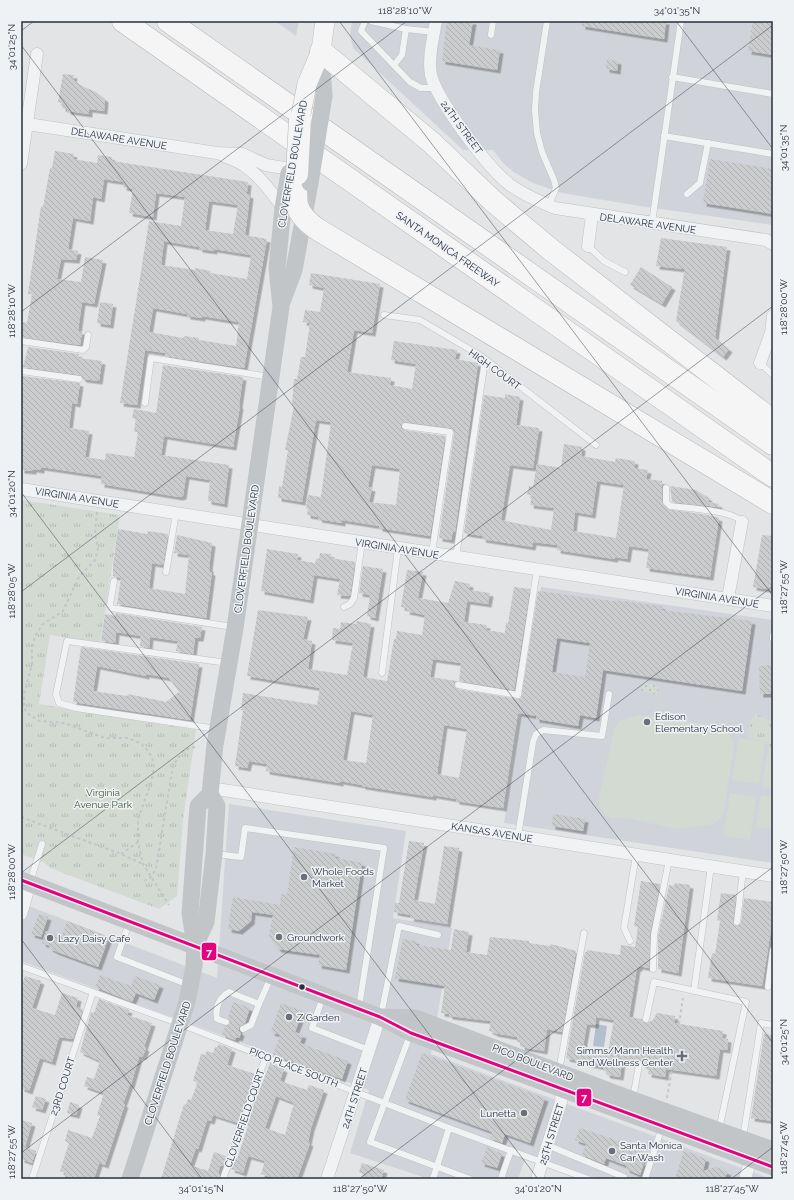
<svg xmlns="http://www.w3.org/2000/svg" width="794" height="1200" viewBox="0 0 794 1200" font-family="Raleway,sans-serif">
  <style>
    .built { fill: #d0d3d9 }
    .grass { fill: url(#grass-dots) }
    .park { fill: url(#park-tufts) }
    .pitch { fill: #d2dad2 }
    .water { fill: #b2bfcf }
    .building { fill: url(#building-back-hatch); fill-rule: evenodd; filter: url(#shadow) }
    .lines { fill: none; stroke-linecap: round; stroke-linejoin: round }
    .lane-casing { stroke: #c0c2c4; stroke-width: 7 }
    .street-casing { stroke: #c0c2c4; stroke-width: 13 }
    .primary-casing { stroke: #bec0c3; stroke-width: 20 }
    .highway-casing { stroke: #b4b7ba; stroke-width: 23 }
    .path { stroke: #c3c5c9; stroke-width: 2; stroke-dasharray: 3 3; stroke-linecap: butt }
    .lane { stroke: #f0f2f3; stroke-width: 6 }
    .street { stroke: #f0f2f3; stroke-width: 12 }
    .secondary { stroke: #c2c5c8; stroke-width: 17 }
    .primary { stroke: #f5f5f6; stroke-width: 19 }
    .highway { stroke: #f5f5f6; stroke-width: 22 }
    .primary-bridge-casing { stroke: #bec0c3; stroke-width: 20; stroke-linecap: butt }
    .highway-bridge-casing { stroke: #b4b7ba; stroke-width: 23; stroke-linecap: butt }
    .secondary-bridge { stroke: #c2c5c8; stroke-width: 17 }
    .primary-bridge { stroke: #f5f5f6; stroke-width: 19 }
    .highway-bridge { stroke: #f5f5f6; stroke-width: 22 }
    .bus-1-casing { stroke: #eff2f5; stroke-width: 6 }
    .bus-1 { stroke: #e5007d; stroke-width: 3 }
    .ticks { fill: none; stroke: #2a303e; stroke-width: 1; stroke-opacity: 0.45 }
    .poi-dot { fill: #6a6f79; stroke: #eff2f5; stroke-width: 1.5 }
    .bus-dot { fill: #2a303e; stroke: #eff2f5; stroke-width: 1.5 }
    .labels { text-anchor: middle; stroke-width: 3; stroke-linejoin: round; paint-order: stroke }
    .street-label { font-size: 10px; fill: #2a303e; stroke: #eff2f5 }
    .poi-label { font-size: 10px; fill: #2a303e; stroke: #eff2f5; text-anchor: start }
    .park-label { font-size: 10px; fill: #3d5838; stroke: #eff2f5 }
    .line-badge { stroke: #eff2f5; stroke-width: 1.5 }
    .badge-label { font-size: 11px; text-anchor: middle; font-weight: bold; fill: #fff }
    .neatline { fill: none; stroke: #2a303e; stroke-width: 1.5 }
    .ticks-label { font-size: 10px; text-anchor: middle; fill: #2a303e }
  </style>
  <defs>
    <pattern id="grass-dots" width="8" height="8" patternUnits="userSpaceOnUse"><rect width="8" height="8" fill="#d2dad2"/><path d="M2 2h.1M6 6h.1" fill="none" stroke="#b4bbb5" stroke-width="1.8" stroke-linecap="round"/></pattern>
    <pattern id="park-tufts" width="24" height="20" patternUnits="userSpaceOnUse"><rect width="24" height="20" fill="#d2dad2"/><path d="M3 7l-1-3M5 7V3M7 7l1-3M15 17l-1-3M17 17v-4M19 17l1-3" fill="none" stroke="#b4bbb5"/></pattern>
    <pattern id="building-back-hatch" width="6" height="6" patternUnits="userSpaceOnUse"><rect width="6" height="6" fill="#caccce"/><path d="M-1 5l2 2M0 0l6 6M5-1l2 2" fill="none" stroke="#aeb0b2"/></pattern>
    <filter id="shadow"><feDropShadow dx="3.5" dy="3.5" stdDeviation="0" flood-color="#0004"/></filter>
  </defs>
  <rect width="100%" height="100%" fill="#e2e4e6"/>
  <g class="built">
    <polygon points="275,21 299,21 296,36"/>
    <polygon points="352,21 773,21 773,225 640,206 562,193 533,183 515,173 504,164 493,150 463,150 353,48 350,35"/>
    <polygon points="541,587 773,620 773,863 504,823"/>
    <polygon points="229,804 406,831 393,918 452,928 431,1054 771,1179 599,1179 527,1154 518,1179 429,1179 350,1153 369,1090 21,961 21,903 217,978"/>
  </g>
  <polygon class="grass" points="644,684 659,686 657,695 642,691 641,687"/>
  <g class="park">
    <polygon points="21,500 120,515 100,643 50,635 39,704 196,730 183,820 177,896 159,909 50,868 45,863 21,854"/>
    <polygon points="755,713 773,723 773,755 768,754 769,742 748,738 750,722"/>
  </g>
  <g class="pitch">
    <polygon points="639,715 719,726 730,734 734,747 724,811 721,818 714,824 678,829 625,818 610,818 605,815 600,808 599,799 614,729 621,720"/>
    <polygon points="739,738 765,742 759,784 732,780"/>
    <polygon points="767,755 773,756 773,789 762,787"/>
    <polygon points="730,793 756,797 750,840 724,836"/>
    <polygon points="761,795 773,797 772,829 756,827"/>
  </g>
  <polygon class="water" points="596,1024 607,1026 604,1047 593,1046"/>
  <g class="building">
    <polygon points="447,21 473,21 469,45 500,50 497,70 442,61"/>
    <polygon points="582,21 666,21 664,39 582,26"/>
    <polygon points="753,21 773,22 773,55 748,51"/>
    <polygon points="607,59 618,61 617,71 606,69"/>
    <polygon points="63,74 74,75 73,80 84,87 96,92 105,99 104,111 89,109 89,114 67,111 67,109 62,108 63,103 58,102"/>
    <path d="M55,151L74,154L73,159L97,163L98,155L112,157V161L248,182L247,192V194L250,195L245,235L267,239L244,368L165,356V353L145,350L137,405L120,403L149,221L181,226L185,197L156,193L153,217L129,213L133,189L123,187L124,182L104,179L101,199L93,197L90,221L73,218L68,249L78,251L76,260L61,259L57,279L81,282L85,257L103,260L94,304L82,302L78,331H82L80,345L21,337L23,322L27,323L32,294H28L41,206L43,207L50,168H52ZM209,201L238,205L233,234L205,230ZM164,241L199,247V249L214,251V249L251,255L247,279L210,273L211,271L195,268V270L161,265ZM153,308L187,314V316L202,318V316L239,322L236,346L199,340V338L184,336L183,338L149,332Z"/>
    <polygon points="710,159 773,169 773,214 703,203"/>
    <polygon points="661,238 727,247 715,338 729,349 723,357 676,321 685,267 683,269 656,266"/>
    <polygon points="641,267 672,287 662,304 630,285"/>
    <path d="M311,273L380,284L372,333L354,330L347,372L391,378L390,385L412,389L416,364L391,360L394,341L457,350L455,359L478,363L455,532L453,531L451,540L439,538L454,433L451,428L406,422L401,425V428L404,430L445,436L430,536L379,528V526L342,520V523L318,519L319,517L307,515L308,509L306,508L308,495L321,497L331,422L316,420L302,502L278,498L279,486L282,487L288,450H285L294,406H292L294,379H297L301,357H305L310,323L303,322L305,310L320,312L324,288L309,285ZM372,465L400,469L396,505L369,502L372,488L368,487Z"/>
    <polygon points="100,302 113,304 110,325 97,323"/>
    <polygon points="28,347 79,354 78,358 102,361 99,381 83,379 80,375 23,367"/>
    <polygon points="163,365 243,377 239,405 240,406 233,447 164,436 161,455 229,465 224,504 208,501 210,480 186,476 183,496 179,497 101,484 102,476 41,467 41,470 33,469 33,471 21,470 22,376 80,383 77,404 72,403 69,428 89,431 85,457 105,460 106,453 134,457 138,432 134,432 136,419 132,418 134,409 156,413"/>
    <path d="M505,394L520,397L516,425L539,428L533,468L510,465L501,520L551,530L554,508L530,505L532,495H527L529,486L533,487L537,464L561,468L564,444L582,447L581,456L615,462L616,458L635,461L634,468L648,470L646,479L662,481V502L667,509L708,515L719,518L710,577L646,568L649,549L629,546L627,559L615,557L614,559L557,550L558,545L533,542L532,547L482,539L483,536L464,533L484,395L505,398ZM597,481L624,485L616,538L573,531L575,512L592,515Z"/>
    <polygon points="670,486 696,490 709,498 708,502 719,504 718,507 672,502"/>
    <polygon points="118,529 147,534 148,531 168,534 163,565 152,563 149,588 185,594 189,555 174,553 177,535 212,543 209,568 210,568 210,572 212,572 206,618 117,604 121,578 113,576 113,565"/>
    <polygon points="762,535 772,536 771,545 773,545 773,590 753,587"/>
    <polygon points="267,549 298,554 297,560 315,563 317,558 319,559 320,553 331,554 331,558 355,562 350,596 337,595 340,579 314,575 310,600 261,591"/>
    <polygon points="363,566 383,569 375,618 367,616 370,595 359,593"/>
    <path d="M407,570L423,572L418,598L448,603L455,581L470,584L469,590L490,593L488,604L467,601L464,622L487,625L486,630L505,633L506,623H508L514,587L530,589L514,690L459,681L461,663L433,659L430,677L457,681L454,685L457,689L517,699L521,698L538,591L596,599L614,601V600L662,606L661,610L752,621L742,691L603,670L596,718L580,715L578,726L536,719V716L518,713L503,808L456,801V799L433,795V797L362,786V785L340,781V783L266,771L267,764L249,761L247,768L235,766L243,710H241L243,693L317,705L320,688L247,676L258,610L308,617L303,639L312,641L308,669L347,675L353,643L332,640L333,628L340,629L341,622L356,624L357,621L371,624L363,677L387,681L394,639H396L397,631L422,635L425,615L406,611L407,608L401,607ZM557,638L590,643L585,677L552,672ZM351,711L373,715L366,763L343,760ZM444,725L467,729L459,778L437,774Z"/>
    <polygon points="116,613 202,627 200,638 195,638 193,654 176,651 178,641 150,637 149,648 140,646 141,636 116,632 115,643 101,641 105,614 115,616"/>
    <path d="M81,647L199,664L190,720L73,702ZM97,666L146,676V674L169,678L179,692L166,702L128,694L127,696L93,691Z"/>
    <polygon points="773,665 773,694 760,694 759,666"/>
    <polygon points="553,814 585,819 583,831 552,826"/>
    <polygon points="409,841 424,843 414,900 435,904 444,846 459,848 447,924 410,918 411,915 394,912 395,903 399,903"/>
    <polygon points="294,847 336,854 336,858 362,863 346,970 318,965 320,955 278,949 269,936 273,915 252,912 251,921 239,931 228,929 233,897 280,905 281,894 287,895"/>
    <path d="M641,881L660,884L650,934L649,968L639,966V968H637L629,1017L642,1019L643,1023H647L653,1020L657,1013L675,1016L674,1023L723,1031L722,1038L728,1039L727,1050L720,1049L716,1076L666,1069L665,1077L648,1074L649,1066L643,1065L639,1061L635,1064L622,1062L620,1077L607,1075L603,1067L574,1061V1060L566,1058L585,952H587V950L620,955L621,945L635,947L638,927L634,926ZM596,1017L614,1020L608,1052L583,1047L587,1024L595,1025Z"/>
    <polygon points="675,883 690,885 678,973 658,969 658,936 669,885 674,886"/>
    <polygon points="721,893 736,895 733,921 736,926 741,923 744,898 773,902 773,917 762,986 708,978 712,953 715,954 720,921 717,920"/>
    <polygon points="39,914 48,917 41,937 31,934"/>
    <polygon points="67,921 109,937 98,967 57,952 49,948 50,946 42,943 46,931 62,936"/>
    <polygon points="454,929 469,932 466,952 487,955 490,937 529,941 529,943 550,946 551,944 576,951 562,1032 547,1029 544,1051 521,1047 522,1043 517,1042 517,1037 493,1033 494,1032 489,1031 491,1021 449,1016 449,1014 441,1013 445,986 395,978 403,939 416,941 416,945 451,950"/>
    <polygon points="100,975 131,986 135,976 160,985 154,1000 136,993 132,1002 95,987"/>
    <polygon points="25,976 41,981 32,1008 55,1015 62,993 78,998 76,1007 83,1009 73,1039 59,1037 52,1062 40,1058 29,1091 21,1088 21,987"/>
    <polygon points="99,999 129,1010 127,1015 152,1023 144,1047 146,1048 143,1056 139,1057 131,1085 130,1084 123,1104 125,1104 105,1165 99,1163 94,1179 64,1179 66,1173 60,1171 69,1143 65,1141 68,1130 92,1138 100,1116 97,1115 104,1093 84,1086 87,1077 94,1079 100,1061 80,1052 91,1012 94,1013"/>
    <polygon points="233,1002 250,1008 245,1023 239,1027 239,1031 241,1033 239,1038 236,1037 235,1040 222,1035 225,1026 230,1024 228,1018"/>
    <polygon points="281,1003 303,1011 295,1032 303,1035 300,1043 348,1061 342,1079 273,1055 280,1035 271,1032"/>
    <polygon points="764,1034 773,1035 773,1121 751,1118"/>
    <polygon points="219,1044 232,1049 227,1065 255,1074 238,1123 213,1115 211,1121 207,1120 198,1149 196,1148 190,1165 208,1171 214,1152 226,1156 223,1166 220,1166 218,1174 220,1174 219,1179 161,1179 184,1104 186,1105 188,1099 191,1100 198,1082 193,1081 201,1054 205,1055 207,1051 213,1053 215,1047 217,1047"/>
    <polygon points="422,1053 545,1098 530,1143 505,1134 502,1143 490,1138 492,1132 405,1100"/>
    <path d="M270,1063L284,1069L280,1081L307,1090L309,1085L324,1090L311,1128L308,1142L310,1143L297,1179H277L261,1174L265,1161L248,1156L243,1173L231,1169L235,1158L237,1159L248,1126L246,1125ZM276,1096L294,1103L285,1135L265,1128Z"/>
    <polygon points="36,1096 46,1099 42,1110 32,1107"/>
    <polygon points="70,1102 79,1105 76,1115 67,1113"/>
    <polygon points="21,1120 32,1123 25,1147 36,1151 32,1163 21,1159"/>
    <polygon points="580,1128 619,1141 618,1143 645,1153 641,1162 644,1163 640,1175 626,1169 627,1166 606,1158 604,1164 582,1155 586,1144 575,1140"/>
    <polygon points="487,1147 502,1154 497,1168 481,1163"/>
    <polygon points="684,1150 706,1159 703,1171 716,1167 728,1172 724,1179 675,1179"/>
    <polygon points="362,1163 384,1170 381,1179 361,1179 363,1174 359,1172"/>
  </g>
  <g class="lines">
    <defs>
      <g id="lane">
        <polyline points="365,21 361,31 410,82 421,88 436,88"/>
        <polyline points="371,21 406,29 434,32"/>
        <polyline points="547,21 536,92 535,110 537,133 542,152 554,180 556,188 549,205"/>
        <polyline points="491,35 493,21"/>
        <polyline points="394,65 402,55 406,29"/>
        <polyline points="672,77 773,94"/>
        <polyline points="664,136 773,154"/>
        <polyline points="687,194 700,183 708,143"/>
        <polyline points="652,223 681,21"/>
        <polyline points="588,246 604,261 625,272"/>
        <polyline points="384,315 420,320 481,356 596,445"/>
        <polyline points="21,341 83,350 86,347 88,335"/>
        <polyline points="760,363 773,375"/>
        <polyline points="21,371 79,379"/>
        <polyline points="145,403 151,358 270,377"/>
        <polyline points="405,426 450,432 432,553"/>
        <path d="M666,488V502L670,506C685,508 733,510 742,522"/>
        <polyline points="456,557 485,360"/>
        <polyline points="166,572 176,513"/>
        <polyline points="114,581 110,605 111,608 233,627"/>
        <polyline points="344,607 350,604 354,598 362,542"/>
        <polyline points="773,635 773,639"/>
        <polyline points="382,673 398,548"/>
        <polyline points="458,685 518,695 537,570"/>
        <polyline points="217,729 76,708 59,703 56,694 67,641 228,663"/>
        <polyline points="518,836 533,742 536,734 543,730 602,736 609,694"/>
        <polyline points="215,854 241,857 245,828 384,848 359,1007"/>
        <polyline points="30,882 42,844"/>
        <polyline points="737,922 743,871"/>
        <polyline points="129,923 117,957 189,985"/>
        <polyline points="630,941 624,928 636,855"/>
        <polyline points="21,966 180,1024 449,1128 588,1179"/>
        <polyline points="653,969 654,935 669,860"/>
        <polyline points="768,987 773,950"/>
        <polyline points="694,991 711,866"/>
        <polyline points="323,997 312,1028 369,1050"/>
        <polyline points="259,1004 271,977"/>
        <polyline points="381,1015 399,926 438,935"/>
        <polyline points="646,1019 654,982 746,1002 719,1130"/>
        <path d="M226,1022L217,1019C215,1007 219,998 229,992L259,1004L251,1025L243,1029"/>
        <polyline points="410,1035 370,1142 470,1179"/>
        <polyline points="559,1071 584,933"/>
        <polyline points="633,1098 639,1065"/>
        <polyline points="743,1138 761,1023 773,1025"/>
        <polyline points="547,1145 624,1177"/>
        <polyline points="32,1179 93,992"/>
        <polyline points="223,1179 266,1056"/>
        <polyline points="433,1179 449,1128"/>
        <polyline points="501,1179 511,1150"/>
        <polyline points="645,1179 662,1127"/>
      </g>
      <g id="street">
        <path d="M436,21C433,39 428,58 431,75C437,100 488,168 509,184C523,195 539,201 555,208L766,240L773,244"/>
        <polyline points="21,123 217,153 242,154 266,165 290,169"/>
        <path d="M220,154C228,158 238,161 245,166C261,177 272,193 283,208"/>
        <polyline points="21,164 37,54"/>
        <polyline points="588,246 592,215"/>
        <polyline points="760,363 771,333 773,316"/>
        <polyline points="21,489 773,606"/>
        <polyline points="728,598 742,522"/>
        <polyline points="210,788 773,876"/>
        <polyline points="21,914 30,883"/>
        <polyline points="327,1179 380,1017"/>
        <polyline points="537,1179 561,1102 562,1089"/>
        <polyline points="745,1179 753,1152"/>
      </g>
      <polyline id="primary" points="307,84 321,51 325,21"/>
      <g id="highway">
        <polyline points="123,21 773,476"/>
        <polyline points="168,21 773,444"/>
        <polyline points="321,51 432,143 493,201 550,249 773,421"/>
        <path d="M297,174C295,202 293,212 317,229L773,503"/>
      </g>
    </defs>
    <use href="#lane" class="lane-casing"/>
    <use href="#street" class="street-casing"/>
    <use href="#primary" class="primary-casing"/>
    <use href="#highway" class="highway-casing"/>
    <g class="path">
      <polyline points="97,512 95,533 98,549 95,560 79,577 63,611 43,624 35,636 32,650 32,664 24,694 24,707 27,713 39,721 64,723 105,738 127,738 138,742 145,747 152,757 154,768 151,783 138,819 138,842 143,864 169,905"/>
      <polyline points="21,817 121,854 143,864"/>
      <polyline points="121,854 138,842"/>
      <polyline points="144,881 151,877 156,869 173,765 184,750 195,747"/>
      <polyline points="679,1024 683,998"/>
      <polyline points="667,1098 672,1069"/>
    </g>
    <use href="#lane" class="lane"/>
    <use href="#street" class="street"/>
    <g class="secondary">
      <polyline points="321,51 324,96"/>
      <polyline points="282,302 294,270 310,183"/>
      <polyline points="21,880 380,1017 411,1033 773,1167"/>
      <polyline points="195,946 206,922 214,854 217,806 210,794"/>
      <polyline points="384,1017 415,1018 633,1100 773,1150"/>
      <polyline points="130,1179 187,1002 194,966 195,946 190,913 198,806 210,794 215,745 235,628 281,307 277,268 283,208 289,173"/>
    </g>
    <use href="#primary" class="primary"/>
    <use href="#highway" class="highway"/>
    <defs>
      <polyline id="primary-bridge" points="300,119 307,84"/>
      <polyline id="highway-bridge" points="297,174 300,119"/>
    </defs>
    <use href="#primary-bridge" class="primary-bridge-casing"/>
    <use href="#highway-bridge" class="highway-bridge-casing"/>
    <polyline class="secondary-bridge" points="310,183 324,96"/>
    <use href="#primary-bridge" class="primary-bridge"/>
    <use href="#highway-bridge" class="highway-bridge"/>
    <defs>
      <polyline id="bus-1" points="21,880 380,1017 411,1033 773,1167"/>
    </defs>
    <use href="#bus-1" class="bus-1-casing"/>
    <use href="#bus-1" class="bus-1"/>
  </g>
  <path class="ticks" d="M339,21L773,596M676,21L773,149M21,31L34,21M21,45L773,1043M21,312L407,21M21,492L538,1179M21,592L773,25M21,873L773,306M21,939L202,1179M21,1153L773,586M359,1179L773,867M731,1179L773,1147"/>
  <g class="poi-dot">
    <circle cx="647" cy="722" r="4"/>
    <circle cx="304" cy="877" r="4"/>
    <circle cx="279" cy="937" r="4"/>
    <circle cx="50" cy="938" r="4"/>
    <circle cx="289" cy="1017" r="4"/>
    <path d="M680 1050h4v4h4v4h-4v4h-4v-4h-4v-4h4z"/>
    <circle cx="524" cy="1113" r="4"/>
    <circle cx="612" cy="1151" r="4"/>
  </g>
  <circle class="bus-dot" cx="302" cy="987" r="3.5"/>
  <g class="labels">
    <g class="street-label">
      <text transform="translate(462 127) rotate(54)" y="4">24TH STREET</text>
      <text transform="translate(119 138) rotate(9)" y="4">DELAWARE AVENUE</text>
      <text transform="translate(292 164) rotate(-80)" y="4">CLOVERFIELD BOULEVARD</text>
      <text transform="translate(648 223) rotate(8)" y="4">DELAWARE AVENUE</text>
      <text transform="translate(448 249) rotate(35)" y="4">SANTA MONICA FREEWAY</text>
      <text transform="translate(495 369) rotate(36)" y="4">HIGH COURT</text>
      <text transform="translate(77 497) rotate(9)" y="4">VIRGINIA AVENUE</text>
      <text transform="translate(397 548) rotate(9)" y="4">VIRGINIA AVENUE</text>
      <text transform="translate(246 549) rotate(-82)" y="4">CLOVERFIELD BOULEVARD</text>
      <text transform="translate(717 597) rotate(9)" y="4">VIRGINIA AVENUE</text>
      <text transform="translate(492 832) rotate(9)" y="4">KANSAS AVENUE</text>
      <text transform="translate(533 1062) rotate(21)" y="4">PICO BOULEVARD</text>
      <text transform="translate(167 1063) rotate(-72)" y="4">CLOVERFIELD BOULEVARD</text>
      <text transform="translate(294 1067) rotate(21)" y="4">PICO PLACE SOUTH</text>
      <text transform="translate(62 1086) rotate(-72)" y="4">23RD COURT</text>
      <text transform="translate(354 1098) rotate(-72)" y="4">24TH STREET</text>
      <text transform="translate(244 1118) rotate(-71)" y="4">CLOVERFIELD COURT</text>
      <text transform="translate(551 1134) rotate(-73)" y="4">25TH STREET</text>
    </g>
    <g class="poi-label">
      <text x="655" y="720">Edison<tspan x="655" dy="12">Elementary School</tspan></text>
      <text x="312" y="875">Whole Foods<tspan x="312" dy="12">Market</tspan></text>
      <text x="287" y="941">Groundwork</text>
      <text x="58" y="942">Lazy Daisy Cafe</text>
      <text x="297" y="1021">Z Garden</text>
      <text x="673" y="1054" text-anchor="end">Simms/Mann Health<tspan x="673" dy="12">and Wellness Center</tspan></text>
      <text x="516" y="1117" text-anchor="end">Lunetta</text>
      <text x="620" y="1149">Santa Monica<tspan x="620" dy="12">Car Wash</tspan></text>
    </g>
    <g class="park-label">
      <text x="103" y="796">Virginia<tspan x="103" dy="12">Avenue Park</tspan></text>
    </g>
  </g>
  <g class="line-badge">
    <rect x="201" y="942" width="16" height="19" rx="4" fill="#e5007d"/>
    <rect x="576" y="1088" width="16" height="19" rx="4" fill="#e5007d"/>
  </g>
  <g class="badge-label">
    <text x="209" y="956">7</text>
    <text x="584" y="1101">7</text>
  </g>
  <rect width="794" height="1200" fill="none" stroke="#eff2f5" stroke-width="44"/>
  <rect x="22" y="22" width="750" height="1156" class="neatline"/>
  <g class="ticks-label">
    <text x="405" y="14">118°28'10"W</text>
    <text x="677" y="14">34°01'35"N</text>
    <text transform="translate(11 47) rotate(-90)" y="4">34°01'25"N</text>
    <text transform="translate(783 148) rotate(-90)" y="4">34°01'35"N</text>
    <text transform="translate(783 307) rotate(-90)" y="4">118°28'00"W</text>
    <text transform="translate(11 311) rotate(-90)" y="4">118°28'10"W</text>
    <text transform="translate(11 494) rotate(-90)" y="4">34°01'20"N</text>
    <text transform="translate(783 587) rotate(-90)" y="4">118°27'55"W</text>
    <text transform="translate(11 591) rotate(-90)" y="4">118°28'05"W</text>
    <text transform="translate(783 867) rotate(-90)" y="4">118°27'50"W</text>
    <text transform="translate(11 872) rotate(-90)" y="4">118°28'00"W</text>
    <text transform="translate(783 1042) rotate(-90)" y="4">34°01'25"N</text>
    <text transform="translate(783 1148) rotate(-90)" y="4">118°27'45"W</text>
    <text transform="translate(11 1152) rotate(-90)" y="4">118°27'55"W</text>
    <text x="201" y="1192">34°01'15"N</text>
    <text x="360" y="1192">118°27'50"W</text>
    <text x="538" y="1192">34°01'20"N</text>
    <text x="732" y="1192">118°27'45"W</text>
  </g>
</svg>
